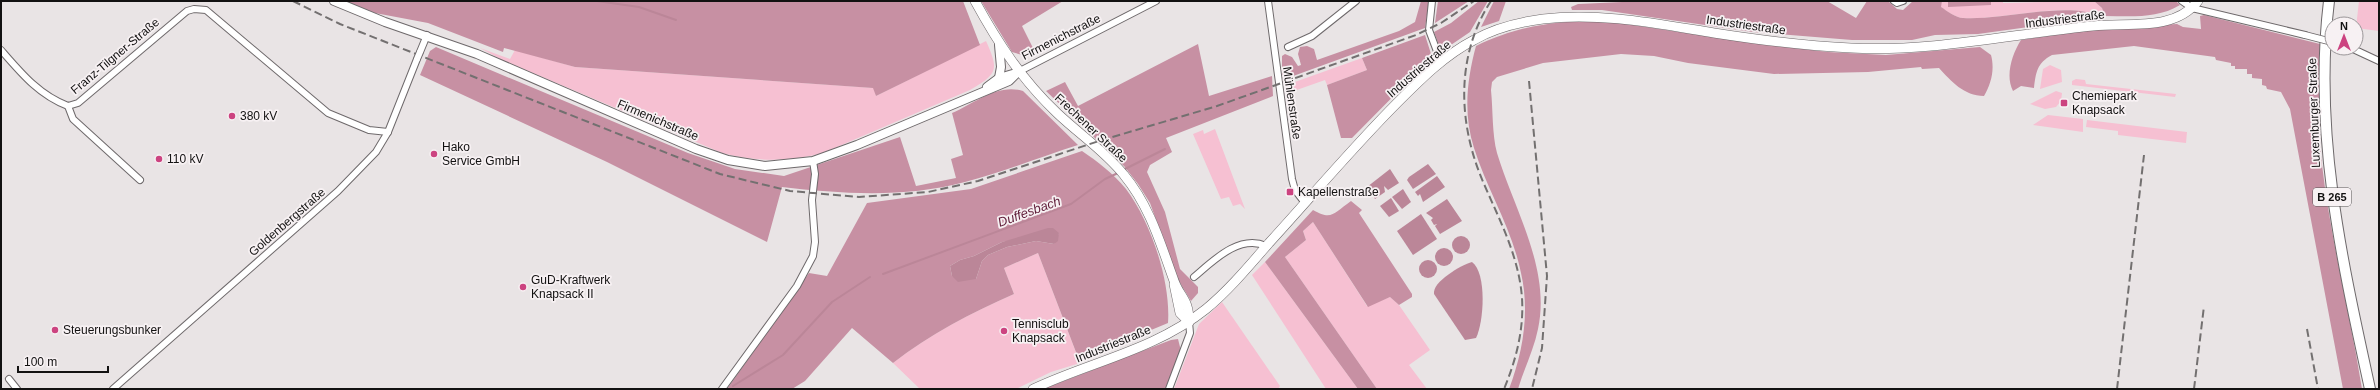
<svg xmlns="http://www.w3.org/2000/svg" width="2380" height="390" viewBox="0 0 2380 390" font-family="Arial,sans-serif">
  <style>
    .green { fill: #f6c0d2 }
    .forest { fill: #c790a3; fill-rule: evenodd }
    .water { fill: #bb8698 }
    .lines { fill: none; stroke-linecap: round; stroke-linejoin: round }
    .stream { stroke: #bb8698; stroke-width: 2 }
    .minor-casing { stroke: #6e696b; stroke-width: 8 }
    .tertiary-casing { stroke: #6e696b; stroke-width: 10 }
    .secondary-casing { stroke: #6e696b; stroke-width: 10 }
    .primary-casing { stroke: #6e696b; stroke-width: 12 }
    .minor { stroke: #fff; stroke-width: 6 }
    .tertiary { stroke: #fff; stroke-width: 8 }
    .secondary { stroke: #fff; stroke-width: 9 }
    .primary { stroke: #fff; stroke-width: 10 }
    .rail { stroke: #737070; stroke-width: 2; stroke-dasharray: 8 4; stroke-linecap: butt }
    .minor-bridge-casing { stroke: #6e696b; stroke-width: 8; stroke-linecap: butt }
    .minor-bridge { stroke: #fff; stroke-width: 6 }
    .poi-dot { fill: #cc4380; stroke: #f7f1f3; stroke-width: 1.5 }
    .labels { text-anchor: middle; stroke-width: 3.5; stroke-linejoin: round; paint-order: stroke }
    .shield { fill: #f7f1f3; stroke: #575455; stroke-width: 1 }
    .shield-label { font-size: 11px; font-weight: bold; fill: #121111 }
    .street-label { font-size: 12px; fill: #121111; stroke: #f7f1f3 }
    .poi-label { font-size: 12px; fill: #121111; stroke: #f7f1f3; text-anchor: start }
    .water-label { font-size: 13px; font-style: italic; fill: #601e3a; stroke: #f7f1f3 }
  </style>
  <rect width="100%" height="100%" fill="#e9e4e5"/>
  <g class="green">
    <path d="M1942,1L1991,4V1H2003V3L2094,1L2102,8L2105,16L2100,17C2071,0 1998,21 1963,18C1956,18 1947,11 1940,7Z"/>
    <polygon points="2359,1 2379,1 2379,31 2356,28"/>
    <path d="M986,41C999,70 998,74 970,90L823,153C788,162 757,162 722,153L502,60L480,48L510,59L515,50L575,67L874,88L876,96Z"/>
    <polygon points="1362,58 1367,70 1327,85 1325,80 1291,92 1285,88 1285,86 1292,83"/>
    <polygon points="2050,65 2061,70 2062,82 2040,89 2043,69"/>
    <polygon points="2076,79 2085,80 2086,84 2176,94 2175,97 2072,85 2072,81"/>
    <polygon points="2056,91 2062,93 2061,101 2056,107 2045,109 2030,104"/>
    <polygon points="2048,115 2083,119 2083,132 2033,125"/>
    <polygon points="2087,120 2187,132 2186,143 2118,135 2118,131 2086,127"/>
    <polygon points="1215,129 1245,209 1240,204 1233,206 1229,197 1221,199 1193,134 1203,130 1204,134"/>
    <polygon points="1313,222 1367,306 1390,297 1399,305 1430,350 1409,365 1427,389 1377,389 1285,257 1306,240 1303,231"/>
    <path d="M1038,253L1080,363L1051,372L1016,389H920L893,363C930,334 971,313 1014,294L1004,268Z"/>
    <polygon points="1265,262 1358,389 1326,389 1252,275"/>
    <polygon points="1222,302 1280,386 1278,389 1174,389 1199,324"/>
  </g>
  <g class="forest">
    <polygon points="345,1 963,1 980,45 876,96 873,88 575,67 504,48 503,52 428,23 375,13"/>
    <polygon points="981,1 1063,1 1022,26 1036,54 1022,55 1012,52"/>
    <polygon points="1421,1 1429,1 1425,28 1285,79 1282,74 1282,56 1285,54 1292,57 1298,66 1301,65 1298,54 1300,47 1307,46 1314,49 1317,60 1399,31 1415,22"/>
    <polygon points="1438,1 1469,1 1435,23"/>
    <polygon points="1479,1 1488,1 1470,32 1445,49 1440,48 1434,32 1451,23"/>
    <polygon points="1494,1 1506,1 1499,21 1481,27"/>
    <path d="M1644,1H1827L1856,18L1867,1H1888L1897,9L1903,10L1913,1H1942L1941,7C1947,11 1956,18 1963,18C1998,21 2072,0 2100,17L1978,34L1935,35L1912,40H1852L1753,32L1602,10H1572L1571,7L1578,4Z"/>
    <polygon points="1948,1 1991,1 1991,5 1948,7"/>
    <path d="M2094,1H2176L2180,5C2157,19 2131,16 2105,16L2102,8Z"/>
    <path d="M2204,15L2320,44C2320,85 2317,125 2322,165C2331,241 2350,314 2362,389H2343L2290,109L2281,92L2267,89L2266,86L2262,85V79L2252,78V74H2247V69H2235V66H2231V63L2216,60L2215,57L2134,46L2052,55C2037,63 2036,72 2034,88L2021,86L2013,91C2005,76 2012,54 2021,40L2094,29L2177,24L2183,27L2201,29L2200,16Z"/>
    <path d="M1600,20L1745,42L1828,52L1886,55L1980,47L1991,55C1995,70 1991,84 1984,96C1964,96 1951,81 1939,68L1922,69L1921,67L1868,72L1774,74L1688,63L1654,56L1621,54L1543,63L1497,77L1492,82L1491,90C1493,110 1492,134 1497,153C1514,209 1551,269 1538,329C1534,349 1524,369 1518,389H1509C1523,352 1530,312 1521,273C1512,228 1487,190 1474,148C1463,114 1467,79 1476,46C1519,25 1553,22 1600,20Z"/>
    <polygon points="1425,35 1432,57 1352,138 1341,138 1327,85 1367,70 1362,58"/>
    <polygon points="1198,44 1209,96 1272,76 1273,96 1166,138 1172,152 1150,165 1147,172 1165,212 1180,269 1198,287 1198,293 1191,301 1177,278 1150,203 1138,184 1124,166 1046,91 1065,82 1078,106"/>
    <path d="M436,47L688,153L735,169L784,176L900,137L916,186L956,178L951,159L963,155L952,113C975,103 998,83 1023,91L1078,145C1040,157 1003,172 965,182C906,198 842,194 782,187L767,242L607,162L420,75L430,51Z"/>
    <path d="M1082,151C1097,161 1114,174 1126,189C1151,222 1171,282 1168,323L1079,360L1038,253L1004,268L1014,294C971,313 930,334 893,363L852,328L805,381L792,389H727L809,273L827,276L867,203L971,189ZM1059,233L1054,244L1036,241L1007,247L988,255L982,261L976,279L952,276L950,266L960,260L974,256L1002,242Z"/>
    <path d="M1351,201L1362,210L1359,213L1412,294V297L1399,305L1390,297L1368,307L1313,222L1303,231L1306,240L1285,257L1377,389H1358L1265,262L1313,210C1332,221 1334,213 1351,201Z"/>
    <polygon points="1178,339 1181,351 1165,389 1043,389 1171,340"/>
  </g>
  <g class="water">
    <polygon points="1428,164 1436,174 1413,189 1407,180 1409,177"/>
    <polygon points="1390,169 1399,183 1388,190 1384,186 1385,192 1375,199 1367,187"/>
    <polygon points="1437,176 1445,187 1423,202 1420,194 1418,196 1415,192"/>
    <polygon points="1403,189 1411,202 1402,209 1392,197"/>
    <polygon points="1391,198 1399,211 1389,217 1380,206"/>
    <polygon points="1447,199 1462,221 1440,234 1435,226 1437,224 1434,225 1431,220 1433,218 1426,213"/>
    <polygon points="1421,214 1437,239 1413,255 1397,231"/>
    <polygon points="1048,228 1053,228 1059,233 1058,241 1054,244 1036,241 1007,247 988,255 982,261 976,279 958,282 952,276 950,266 960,260 974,256 1002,242"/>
    <circle cx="1461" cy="245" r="9"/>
    <circle cx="1444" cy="257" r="9"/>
    <circle cx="1428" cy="269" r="9"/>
    <path d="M1472,262C1487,273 1484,322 1476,338L1465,340L1434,294C1432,282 1461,265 1472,262Z"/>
  </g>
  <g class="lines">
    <g class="stream">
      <polyline points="597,1 639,7 676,20"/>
      <polyline points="1123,170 1165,149"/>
      <polyline points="883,274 1071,204 1105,179 1118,173"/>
      <polyline points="733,386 783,355 832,302 870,277"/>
    </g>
    <defs>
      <g id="minor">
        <polyline points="1268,1 1292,179 1295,190 1305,203"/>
        <polyline points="1432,1 1429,30 1441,62"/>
        <polyline points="1894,1 1897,3 1903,1"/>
        <polyline points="2182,1 2192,8 2305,35"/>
        <polyline points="1288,47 1312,36 1356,1"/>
        <polyline points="2351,48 2379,61"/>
        <path d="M1,50C21,73 39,95 68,106L78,103L187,11L194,9L206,10L328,113L369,130L388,132"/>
        <polyline points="420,52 427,35"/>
        <polyline points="1018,72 1156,1"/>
        <polyline points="68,106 73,119 140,180"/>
        <path d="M1194,277C1213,261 1239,234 1266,246"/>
        <polyline points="9,379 17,389"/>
        <polyline points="113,389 338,191 376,152 388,132 417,59"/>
        <polyline points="722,389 797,286 813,256 815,242 812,200 815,174 813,161"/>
        <polyline points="1169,389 1190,333 1189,322"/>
      </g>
      <g id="tertiary">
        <polyline points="334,1 385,22 477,54 696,149 728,160 765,166 813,161 857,145 1009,81 1018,72"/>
        <polyline points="999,78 1001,67 999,45"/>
        <polyline points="987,87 999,78 1016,73"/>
      </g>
      <g id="secondary">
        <path d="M975,1C998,43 1022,80 1057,113C1079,134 1105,151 1124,175C1149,205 1160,242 1173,278C1179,298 1189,297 1189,322"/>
        <polyline points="1174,284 1180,313 1189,322"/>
        <path d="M1033,389C1090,362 1155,350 1206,309C1229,290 1249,266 1269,243C1312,196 1353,147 1398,102C1421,79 1445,55 1474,40C1495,28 1520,22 1543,19C1600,12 1658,24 1714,33C1759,40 1805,46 1851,48C1933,52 2012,34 2093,26C2128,22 2174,32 2198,1"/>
      </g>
      <path id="primary" d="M2329,1C2313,133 2342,261 2370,389"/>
    </defs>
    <use href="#minor" class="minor-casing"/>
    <use href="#tertiary" class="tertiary-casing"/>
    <use href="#secondary" class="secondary-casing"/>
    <use href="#primary" class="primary-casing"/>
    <use href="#minor" class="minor"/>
    <use href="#tertiary" class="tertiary"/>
    <use href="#secondary" class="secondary"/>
    <use href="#primary" class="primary"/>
    <g class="rail">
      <polyline points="293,1 340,24 720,174 790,191 859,197 928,192 978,181 1099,141 1217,106 1416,35 1441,23 1474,1"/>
      <path d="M1491,1C1455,56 1458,125 1484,184C1500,221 1519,257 1522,298C1524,330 1516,360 1504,389"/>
      <polyline points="1529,81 1547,276 1542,348 1532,389"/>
      <polyline points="2307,329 2318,389"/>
      <polyline points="2117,389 2144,155"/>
      <polyline points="2194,389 2204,306"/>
    </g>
    <defs>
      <g id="minor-bridge">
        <polyline points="2305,35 2332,42"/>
        <polyline points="417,59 420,52"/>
      </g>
    </defs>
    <use href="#minor-bridge" class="minor-bridge-casing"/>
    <use href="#minor-bridge" class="minor-bridge"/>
  </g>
  <g class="poi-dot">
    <rect x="2060" y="99" width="8" height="8" rx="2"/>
    <circle cx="232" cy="116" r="4"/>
    <circle cx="434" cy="154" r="4"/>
    <circle cx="159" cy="159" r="4"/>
    <rect x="1286" y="188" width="8" height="8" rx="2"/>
    <circle cx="523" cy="287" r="4"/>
    <circle cx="55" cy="330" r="4"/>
    <circle cx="1004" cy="331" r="4"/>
  </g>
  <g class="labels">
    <rect class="shield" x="2313" y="188" width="38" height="18" rx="3"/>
    <g class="shield-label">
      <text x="2332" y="201">B 265</text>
    </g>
    <g class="street-label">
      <text transform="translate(2065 19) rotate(-7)" y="4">Industriestraße</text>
      <text transform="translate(1746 25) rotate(8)" y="4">Industriestraße</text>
      <text transform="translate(1061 37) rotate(-27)" y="4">Firmenichstraße</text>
      <text transform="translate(115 56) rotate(-40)" y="4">Franz-Tilgner-Straße</text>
      <text transform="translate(1419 69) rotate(-41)" y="4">Industriestraße</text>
      <text transform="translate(1292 103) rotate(82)" y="4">Mühlenstraße</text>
      <text transform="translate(2314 113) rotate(-92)" y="4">Luxemburger Straße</text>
      <text transform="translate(658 120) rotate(23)" y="4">Firmenichstraße</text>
      <text transform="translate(1091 128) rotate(43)" y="4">Frechener Straße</text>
      <text transform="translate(287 222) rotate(-41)" y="4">Goldenbergstraße</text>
      <text transform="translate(1113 344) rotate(-22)" y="4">Industriestraße</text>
    </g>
    <g class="poi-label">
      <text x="2072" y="100">Chemiepark<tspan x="2072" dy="14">Knapsack</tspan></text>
      <text x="240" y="120">380 kV</text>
      <text x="442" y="151">Hako<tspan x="442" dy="14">Service GmbH</tspan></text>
      <text x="167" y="163">110 kV</text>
      <text x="1298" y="196">Kapellenstraße</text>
      <text x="531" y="284">GuD-Kraftwerk<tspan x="531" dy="14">Knapsack II</tspan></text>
      <text x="1012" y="328">Tennisclub<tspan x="1012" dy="14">Knapsack</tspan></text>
      <text x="63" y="334">Steuerungsbunker</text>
    </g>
    <g class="water-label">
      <text transform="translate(1029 211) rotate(-20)" y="5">Duffesbach</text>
    </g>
  </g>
  <rect width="2380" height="390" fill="none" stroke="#121111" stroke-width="4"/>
  <g transform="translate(2344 36)"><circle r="19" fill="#f7f1f3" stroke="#9b9799"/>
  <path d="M0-3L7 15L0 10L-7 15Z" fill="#cc4380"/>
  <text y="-6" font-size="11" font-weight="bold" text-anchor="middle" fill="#121111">N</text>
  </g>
  <path d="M18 366v6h90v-6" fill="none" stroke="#121111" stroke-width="2"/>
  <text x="24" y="366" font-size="12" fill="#121111" stroke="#f7f1f3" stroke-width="3" paint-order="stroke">100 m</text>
</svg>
